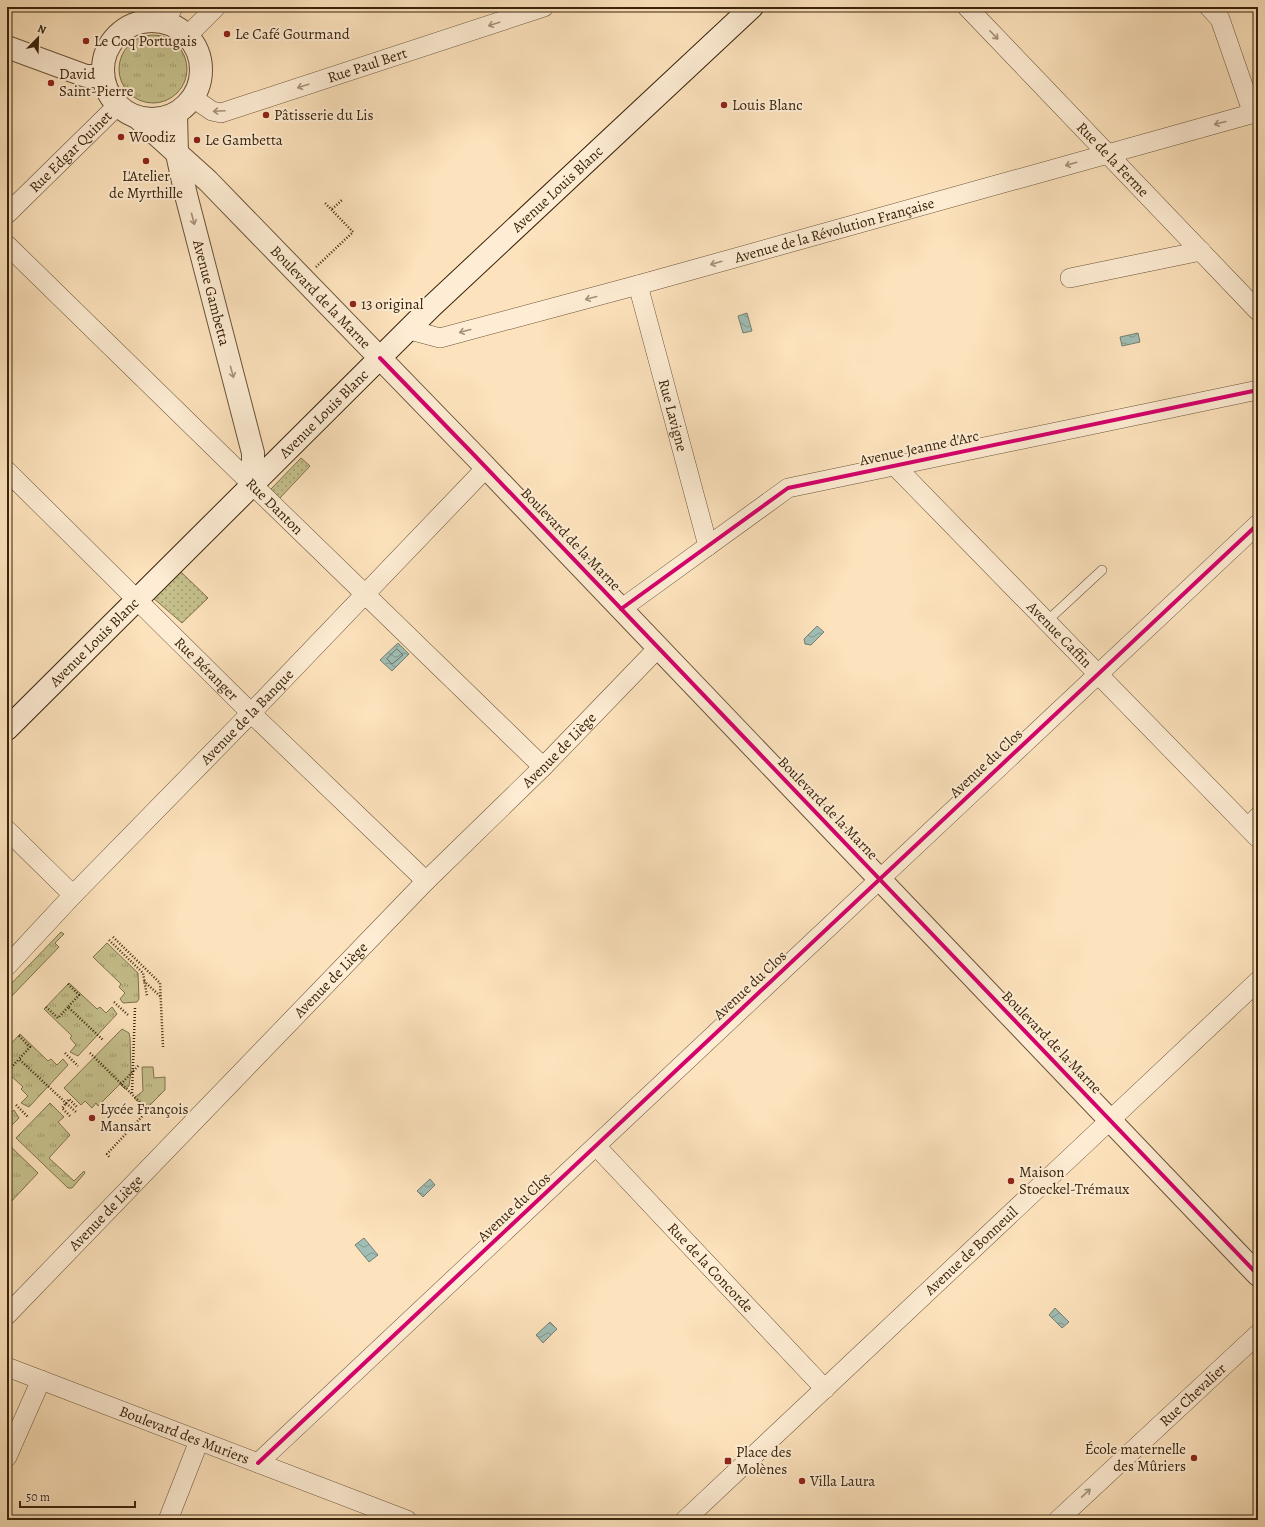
<svg xmlns="http://www.w3.org/2000/svg" width="1265" height="1527" viewBox="0 0 1265 1527" font-family="Alegreya,serif">
  <style>
    .grass { fill: url(#grass-tufts); stroke: #80724c }
    .garden { fill: url(#garden-dots); stroke: #80724c }
    .water { fill: url(#water-waves); stroke: #778071 }
    .lines { fill: none; stroke-linecap: round; stroke-linejoin: round }
    .shore { stroke: #6c7060; stroke-width: 1 }
    .service-casing { stroke: #6a5338; stroke-width: 10 }
    .minor-casing { stroke: #6a5338; stroke-width: 20 }
    .tertiary-casing { stroke: #6a5338; stroke-width: 24 }
    .secondary-casing { stroke: #39230b; stroke-width: 24 }
    .path { stroke: #39230b; stroke-width: 2.5; stroke-dasharray: 1 2; stroke-linecap: butt }
    .service { stroke: #feedd4; stroke-width: 9 }
    .minor { stroke: #feedd4; stroke-width: 19 }
    .tertiary { stroke: #feedd4; stroke-width: 22 }
    .secondary { stroke: #feedd4; stroke-width: 22 }
    .path-bridge { stroke: #39230b; stroke-width: 2.5; stroke-dasharray: 1 2; stroke-linecap: butt }
    .cycleway-casing { stroke: #feedd4; stroke-width: 6 }
    .cycleway { stroke: #d6006c; stroke-width: 4 }
    .oneway { stroke: #a5927a }
    .poi-dot { fill: #8f2418; stroke: #feedd4; stroke-width: 1.5 }
    .labels { text-anchor: middle; stroke-width: 4; stroke-linejoin: round; paint-order: stroke }
    .poi-label { font-size: 15px; fill: #39230b; stroke: #feedd4; text-anchor: start }
    .street-label { font-size: 15px; fill: #39230b; stroke: #feedd4 }
  </style>
  <defs>
    <pattern id="grass-tufts" width="24" height="20" patternUnits="userSpaceOnUse"><rect width="24" height="20" fill="#c6c18d"/><path d="M3 7l-1-3M5 7V3M7 7l1-3M15 17l-1-3M17 17v-4M19 17l1-3" fill="none" stroke="#a29c71"/></pattern>
    <pattern id="garden-dots" width="8" height="8" patternUnits="userSpaceOnUse"><rect width="8" height="8" fill="#c6c18d"/><path d="M2 2h.1M6 6h.1" fill="none" stroke="#a29c71" stroke-width="1.8" stroke-linecap="round"/></pattern>
    <pattern id="water-waves" width="16" height="10" patternUnits="userSpaceOnUse"><rect width="16" height="10" fill="#a0beb5"/><path d="M0 5q4-4 8 0t8 0" fill="none" stroke="#839a91"/></pattern>
  </defs>
  <rect width="100%" height="100%" fill="#fde3bd"/>
  <filter id="stains"><feTurbulence type="fractalNoise" baseFrequency=".005" numOctaves="4"/><feColorMatrix values="0 0 0 0 .2 0 0 0 0 .09 0 0 0 0 .02 0 0 0 .5 -.17"/></filter>
  <radialGradient id="worn" r=".72"><stop offset=".6" stop-color="#630" stop-opacity="0"/><stop offset="1" stop-color="#630" stop-opacity=".3"/></radialGradient>
  <g class="grass">
    <circle cx="153" cy="69" r="34"/>
    <polygon points="61,932 64,934 55,943 59,947 7,1001 7,988"/>
    <polygon points="107,943 138,973 139,999 137,1002 123,1003 120,999 125,993 119,987 121,984 93,957"/>
    <polygon points="69,983 97,1009 100,1007 106,1013 112,1007 117,1014 78,1056 70,1052 76,1045 70,1038 72,1036 44,1009"/>
    <polygon points="122,1029 129,1033 130,1038 131,1071 129,1086 125,1089 120,1084 98,1106 96,1103 92,1108 85,1101 81,1105 64,1088"/>
    <polygon points="20,1034 48,1061 51,1059 57,1065 63,1059 68,1065 29,1107 21,1103 28,1096 21,1089 23,1087 7,1072 7,1048"/>
    <polygon points="142,1067 153,1067 154,1078 165,1077 165,1090 148,1107 144,1107 134,1098 143,1091"/>
    <polygon points="50,1103 64,1117 58,1122 70,1135 49,1158 74,1181 84,1171 85,1173 72,1188 68,1188 16,1138"/>
    <polygon points="14,1110 19,1118 10,1127 7,1127 7,1115 8,1116"/>
    <polygon points="7,1143 38,1173 7,1206"/>
  </g>
  <g class="garden">
    <polygon points="301,458 310,466 279,499 270,490"/>
    <polygon points="180,571 208,598 182,623 152,597"/>
  </g>
  <g class="water">
    <polygon points="747,313 752,331 743,333 738,316"/>
    <polygon points="1138,333 1140,342 1122,346 1120,337"/>
    <polygon points="817,626 824,632 811,645 805,644 804,639"/>
    <polygon points="398,643 409,654 392,671 380,660"/>
    <polygon points="430,1179 435,1185 423,1197 417,1191"/>
    <polygon points="364,1238 378,1255 369,1262 355,1245"/>
    <polygon points="1055,1308 1069,1322 1062,1328 1049,1315"/>
    <polygon points="550,1322 557,1329 543,1343 536,1335"/>
  </g>
  <g class="lines">
    <polygon class="shore" points="397,649 403,655 392,664 387,659"/>
    <defs>
      <g id="service">
        <polyline points="1046,622 1102,570"/>
        <polyline points="1244,824 1258,810"/>
      </g>
      <g id="minor">
        <path id="s1" d="M967,7L1258,311"/>
        <polyline points="1209,7 1220,19 1253,114"/>
        <polyline points="166,22 173,7"/>
        <polyline points="188,35 216,7"/>
        <path id="s2" d="M193,98L212,111L221,113L544,7"/>
        <path id="s3" d="M7,214L117,106"/>
        <path id="s4" d="M7,245C186,419 363,594 543,767"/>
        <polyline points="1070,278 1201,251"/>
        <path id="s5" d="M638,285L708,546"/>
        <path id="s6" d="M410,330L440,338L638,285L1258,112"/>
        <path id="s7" d="M894,465L1258,838"/>
        <path id="s8" d="M7,471L251,713L426,881"/>
        <polyline points="621,609 788,488 1258,390"/>
        <polyline points="7,830 73,895"/>
        <path id="s9" d="M7,966L73,895L251,713L486,468"/>
        <path id="s10" d="M596,1146L825,1389"/>
        <path id="s11" d="M7,1315L426,881L543,767L658,648"/>
        <path id="s12" d="M7,1367L407,1520"/>
        <polyline points="7,1457 41,1380"/>
        <polyline points="258,1463 1258,524"/>
        <polyline points="168,1520 199,1441"/>
        <path id="s13" d="M685,1520L1258,981"/>
        <path id="s14" d="M1058,1520L1258,1334"/>
      </g>
      <g id="tertiary">
        <circle cx="152" cy="70" r="49"/>
        <polyline points="7,47 86,76 103,76"/>
        <path id="s15" d="M176,114L177,154L186,195L253,453V483"/>
        <path id="s16" d="M138,118L208,181L476,457L1258,1275"/>
      </g>
      <g id="secondary">
        <path id="s17" d="M7,729L431,307L752,7"/>
      </g>
    </defs>
    <use href="#service" class="service-casing"/>
    <use href="#minor" class="minor-casing"/>
    <use href="#tertiary" class="tertiary-casing"/>
    <use href="#secondary" class="secondary-casing"/>
    <g class="path">
      <polyline points="332,209 342,200"/>
      <polyline points="316,267 353,232 325,203"/>
      <polyline points="113,937 160,983 163,1047"/>
      <polyline points="109,940 143,973 147,996"/>
      <polyline points="144,981 161,997"/>
      <polyline points="68,984 79,995 68,1007 103,1040"/>
      <polyline points="114,1002 128,1015"/>
      <polyline points="46,1007 58,1018 68,1007"/>
      <polyline points="19,1036 30,1047 19,1059 66,1103 69,1099 78,1108"/>
      <polyline points="65,1053 78,1066"/>
      <polyline points="90,1053 148,1110 107,1154 110,1158"/>
      <polyline points="7,1070 8,1071 19,1059"/>
      <polyline points="132,1093 135,1008"/>
      <polyline points="16,1105 28,1117"/>
      <polyline points="70,1116 62,1108 66,1103 77,1113"/>
    </g>
    <use href="#service" class="service"/>
    <use href="#minor" class="minor"/>
    <use href="#tertiary" class="tertiary"/>
    <use href="#secondary" class="secondary"/>
    <polyline class="path-bridge" points="121,1084 139,1065"/>
    <defs>
      <g id="cycleway">
        <polyline points="380,358 476,457 1258,1275"/>
        <polyline points="621,609 788,488 1258,390"/>
        <polyline points="258,1463 1258,524"/>
      </g>
    </defs>
    <use href="#cycleway" class="cycleway-casing"/>
    <use href="#cycleway" class="cycleway"/>
  </g>
  <defs><path id="oneway-shaft" d="M-6 0H5M1.5-3L5.5 0L1.5 3" fill="none" stroke-width="1.6" stroke-linecap="round" stroke-linejoin="round"/></defs>
  <g class="oneway">
    <use href="#oneway-shaft" transform="translate(494 24) rotate(162)"/>
    <use href="#oneway-shaft" transform="translate(994 35) rotate(46)"/>
    <use href="#oneway-shaft" transform="translate(303 86) rotate(162)"/>
    <use href="#oneway-shaft" transform="translate(219 111) rotate(177)"/>
    <use href="#oneway-shaft" transform="translate(1220 123) rotate(165)"/>
    <use href="#oneway-shaft" transform="translate(1071 164) rotate(164)"/>
    <use href="#oneway-shaft" transform="translate(193 219) rotate(75)"/>
    <use href="#oneway-shaft" transform="translate(716 263) rotate(164)"/>
    <use href="#oneway-shaft" transform="translate(591 298) rotate(165)"/>
    <use href="#oneway-shaft" transform="translate(465 331) rotate(165)"/>
    <use href="#oneway-shaft" transform="translate(232 372) rotate(75)"/>
    <use href="#oneway-shaft" transform="translate(1086 1493) rotate(-43)"/>
  </g>
  <g class="poi-dot">
    <circle cx="227" cy="34" r="4"/>
    <circle cx="86" cy="41" r="4"/>
    <circle cx="51" cy="83" r="4"/>
    <circle cx="724" cy="105" r="4"/>
    <circle cx="266" cy="115" r="4"/>
    <circle cx="121" cy="137" r="4"/>
    <circle cx="197" cy="140" r="4"/>
    <circle cx="146" cy="161" r="4"/>
    <circle cx="353" cy="304" r="4"/>
    <circle cx="92" cy="1118" r="4"/>
    <circle cx="1011" cy="1181" r="4"/>
    <circle cx="1194" cy="1458" r="4"/>
    <rect x="724" y="1457" width="8" height="8" rx="2"/>
    <circle cx="802" cy="1481" r="4"/>
  </g>
  <g class="labels">
    <g class="poi-label">
      <text x="235" y="39">Le Café Gourmand</text>
      <text x="94" y="46">Le Coq Portugais</text>
      <text x="59" y="79">David<tspan x="59" dy="17">Saint-Pierre</tspan></text>
      <text x="732" y="110">Louis Blanc</text>
      <text x="274" y="120">Pâtisserie du Lis</text>
      <text x="129" y="142">Woodiz</text>
      <text x="205" y="145">Le Gambetta</text>
      <text x="146" y="181" text-anchor="middle">L'Atelier<tspan x="146" dy="17">de Myrthille</tspan></text>
      <text x="361" y="309">13 original</text>
      <text x="100" y="1114">Lycée François<tspan x="100" dy="17">Mansart</tspan></text>
      <text x="1019" y="1177">Maison<tspan x="1019" dy="17">Stoeckel-Trémaux</tspan></text>
      <text x="1186" y="1454" text-anchor="end">École maternelle<tspan x="1186" dy="17">des Mûriers</tspan></text>
      <text x="736" y="1457">Place des<tspan x="736" dy="17">Molènes</tspan></text>
      <text x="810" y="1486">Villa Laura</text>
    </g>
    <g class="street-label">
      <text dy="5" stroke="none"><textPath href="#s2" startOffset="186">Rue Paul Bert</textPath></text>
      <text dy="5" stroke="none"><textPath href="#s3" startOffset="89">Rue Edgar Quinet</textPath></text>
      <text dy="5" stroke="none"><textPath href="#s1" startOffset="211">Rue de la Ferme</textPath></text>
      <text dy="5" stroke="none"><textPath href="#s17" startOffset="771">Avenue Louis Blanc</textPath></text>
      <text dy="5" stroke="none"><textPath href="#s6" startOffset="440">Avenue de la Révolution Française</textPath></text>
      <text dy="5" stroke="none"><textPath href="#s15" startOffset="183">Avenue Gambetta</textPath></text>
      <text dy="5" stroke="none"><textPath href="#s16" startOffset="256">Boulevard de la Marne</textPath></text>
      <text dy="5" stroke="none"><textPath href="#s17" startOffset="447">Avenue Louis Blanc</textPath></text>
      <text dy="5" stroke="none"><textPath href="#s5" startOffset="135">Rue Lavigne</textPath></text>
      <text transform="translate(919 448) rotate(-12)" y="5">Avenue Jeanne d'Arc</text>
      <text dy="5" stroke="none"><textPath href="#s4" startOffset="374">Rue Danton</textPath></text>
      <text transform="translate(571 539) rotate(46)" y="5">Boulevard de la Marne</text>
      <text dy="5" stroke="none"><textPath href="#s7" startOffset="237">Avenue Caffin</textPath></text>
      <text dy="5" stroke="none"><textPath href="#s17" startOffset="123">Avenue Louis Blanc</textPath></text>
      <text dy="5" stroke="none"><textPath href="#s8" startOffset="281">Rue Béranger</textPath></text>
      <text dy="5" stroke="none"><textPath href="#s9" startOffset="346">Avenue de la Banque</textPath></text>
      <text dy="5" stroke="none"><textPath href="#s11" startOffset="790">Avenue de Liège</textPath></text>
      <text transform="translate(986 763) rotate(-43)" y="5">Avenue du Clos</text>
      <text transform="translate(828 808) rotate(46)" y="5">Boulevard de la Marne</text>
      <text dy="5" stroke="none"><textPath href="#s11" startOffset="466">Avenue de Liège</textPath></text>
      <text transform="translate(750 985) rotate(-43)" y="5">Avenue du Clos</text>
      <text transform="translate(1052 1042) rotate(46)" y="5">Boulevard de la Marne</text>
      <text transform="translate(514 1207) rotate(-43)" y="5">Avenue du Clos</text>
      <text dy="5" stroke="none"><textPath href="#s11" startOffset="142">Avenue de Liège</textPath></text>
      <text dy="5" stroke="none"><textPath href="#s13" startOffset="393">Avenue de Bonneuil</textPath></text>
      <text dy="5" stroke="none"><textPath href="#s10" startOffset="167">Rue de la Concorde</textPath></text>
      <text dy="5" stroke="none"><textPath href="#s14" startOffset="184">Rue Chevalier</textPath></text>
      <text dy="5" stroke="none"><textPath href="#s12" startOffset="190">Boulevard des Muriers</textPath></text>
    </g>
  </g>
  <rect width="1265" height="1527" fill="none" stroke="#fde3bd" stroke-width="24"/>
  <rect x="8" y="8" width="1249" height="1511" fill="none" stroke="#39230b" stroke-width="2"/>
  <rect x="12" y="12" width="1241" height="1503" fill="none" stroke="#39230b"/>
  <g transform="translate(38 38) rotate(23)" stroke="#feedd4" stroke-width="3" paint-order="stroke">
  <path d="M0-3L7 15L0 10L-7 15Z" fill="#39230b"/>
  <text y="-6" font-size="11" font-weight="bold" text-anchor="middle" fill="#39230b">N</text>
  </g>
  <path d="M20 1501v6h115v-6" fill="none" stroke="#39230b" stroke-width="2"/>
  <text x="26" y="1501" font-size="12" fill="#39230b" stroke="#feedd4" stroke-width="3" paint-order="stroke">50 m</text>
  <rect width="100%" height="100%" filter="url(#stains)"/>
  <rect width="100%" height="100%" fill="url(#worn)"/>
</svg>
